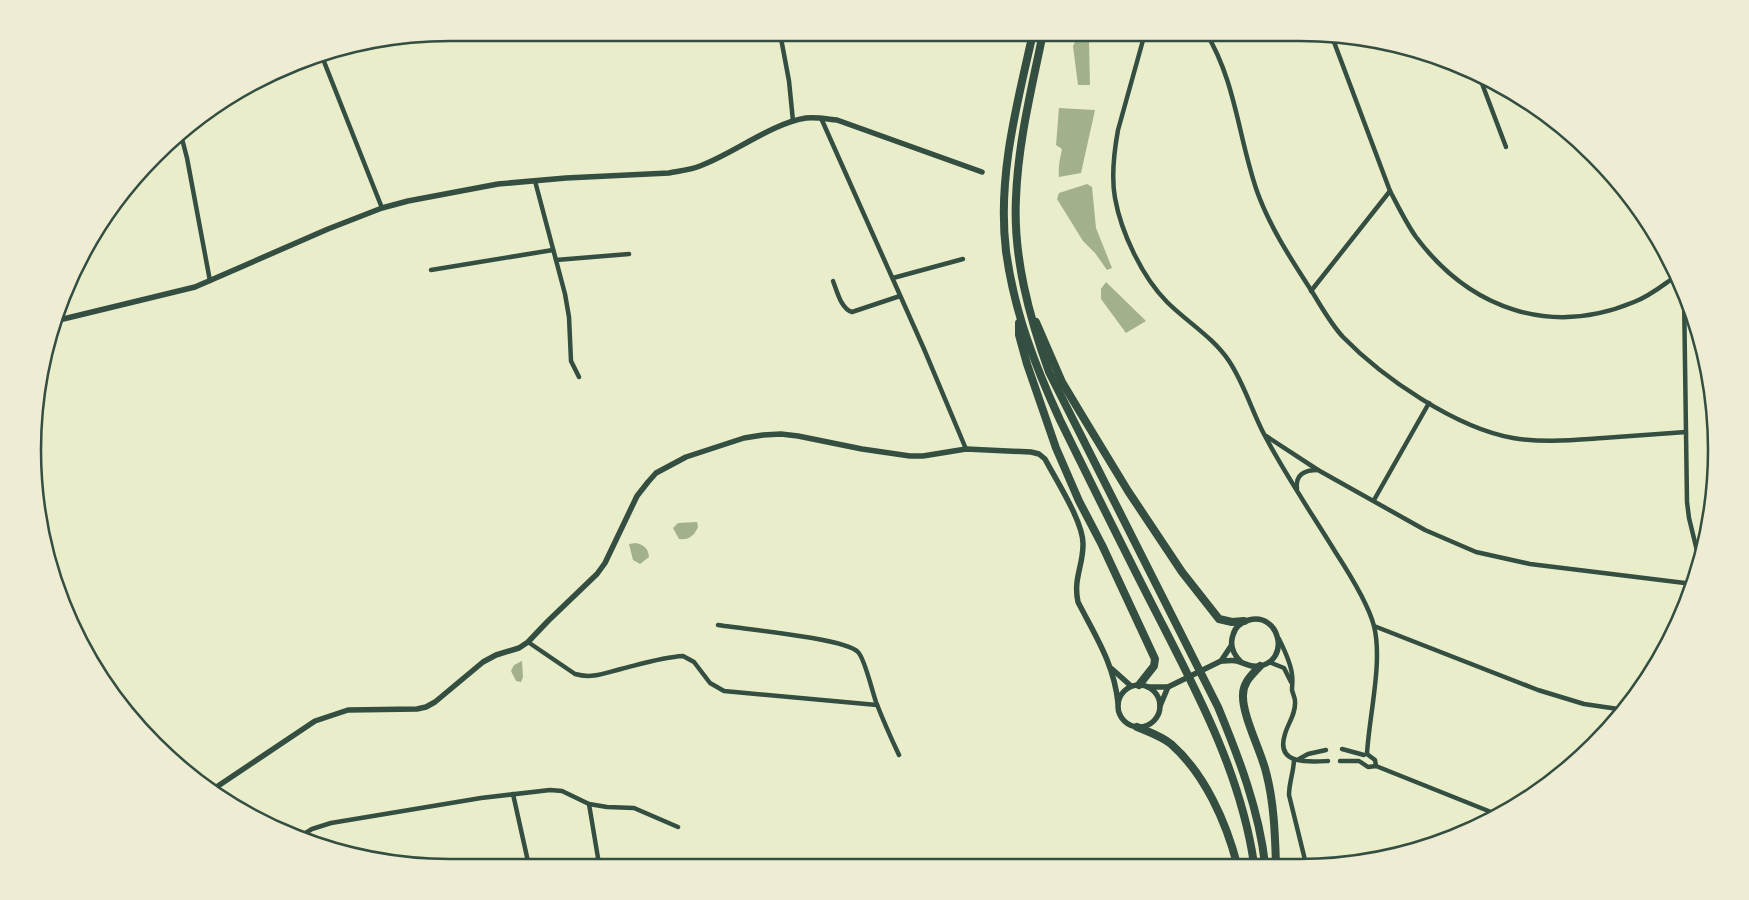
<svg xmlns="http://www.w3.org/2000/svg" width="1749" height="900" viewBox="0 0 1749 900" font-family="Raleway,sans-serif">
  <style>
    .water { fill: #a3b18a }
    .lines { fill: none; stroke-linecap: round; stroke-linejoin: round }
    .minor { stroke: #344e41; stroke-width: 4.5 }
    .tertiary { stroke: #344e41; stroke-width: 5.5 }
    .motorway { stroke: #344e41; stroke-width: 8 }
    .rim { fill: none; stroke: #344e41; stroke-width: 2.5 }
  </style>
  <rect width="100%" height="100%" fill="#e9edc9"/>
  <g class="water">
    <polygon points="1078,36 1089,41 1090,85 1078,85 1073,46"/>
    <path d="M1059,108L1095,110L1081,173L1059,177C1058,165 1060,160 1062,149L1056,145Z"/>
    <polygon points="1087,184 1092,187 1096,228 1112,268 1107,270 1095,253 1083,241 1057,199 1059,193"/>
    <polygon points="1106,282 1146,321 1126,333 1101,299 1101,289"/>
    <path d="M697,522L698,527C694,536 689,540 679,539L673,528L678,523Z"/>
    <path d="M636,543C644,545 648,548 649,557L640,564L633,560L629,544Z"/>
    <polygon points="522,661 523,677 521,682 516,681 511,671 514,665"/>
  </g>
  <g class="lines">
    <g class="minor">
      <polyline points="780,33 789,81 793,121"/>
      <path d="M1145,33L1118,130C1114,152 1111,176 1115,198C1121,232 1142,277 1167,302C1187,322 1213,337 1229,361C1245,385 1252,412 1265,436C1286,476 1312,514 1336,553C1349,573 1368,603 1374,626C1383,662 1369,716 1367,754"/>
      <path d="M1206,33C1236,81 1239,142 1258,194C1271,229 1291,259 1311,290C1321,306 1330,323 1343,337C1383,378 1456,428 1513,438C1543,443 1573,440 1603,438C1631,436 1658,434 1686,432"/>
      <path d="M1331,34L1390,191C1398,206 1406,223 1416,237C1470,309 1550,337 1634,302C1650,296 1663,285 1676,276"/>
      <polyline points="321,54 382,208"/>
      <polyline points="1478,73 1506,147"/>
      <polyline points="821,118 924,349 966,449"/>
      <polyline points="181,135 187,158 210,281"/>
      <polyline points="535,181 565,294 569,317 571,361 579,377"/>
      <polyline points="556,260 629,254"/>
      <polyline points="431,270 553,250"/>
      <polyline points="893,278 963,259"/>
      <path d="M833,281C837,291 841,309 852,312L900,296"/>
      <polyline points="1311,291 1390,191"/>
      <polyline points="1684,293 1687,502 1689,518 1700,563"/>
      <polyline points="1266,436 1318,470 1425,530 1476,552 1530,564 1693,584"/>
      <path d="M1297,489C1295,474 1305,470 1318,470"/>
      <polyline points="1374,500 1429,403"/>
      <path d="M718,625C742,629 845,638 858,652C865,659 872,691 876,702C883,720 891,738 899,755"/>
      <polyline points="1374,626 1538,690 1584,704 1625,710"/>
      <path d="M1279,639C1284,649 1291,663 1292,675C1293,680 1292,685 1292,690C1293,694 1295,698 1295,701C1296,714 1288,723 1285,734C1275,765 1308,762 1328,761"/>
      <path d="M528,642L575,674C592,679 605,673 621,669C641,664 663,657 683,656L694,662L710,683L724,691L877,705"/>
      <polyline points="1269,662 1284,668 1291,682"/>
      <polyline points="1342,749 1364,755"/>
      <polyline points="1367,754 1375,760 1376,766"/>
      <path d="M1294,759C1294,771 1289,782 1289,795L1306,864"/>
      <polyline points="1299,759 1308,754 1326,750"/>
      <polyline points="1340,761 1359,761 1368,767 1376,766 1496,814"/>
      <polyline points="513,794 529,866"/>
      <polyline points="589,804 599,864"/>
      <polyline points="299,837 312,829 331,823 481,798 550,790 562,791 589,804 607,807 634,808 678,827"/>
    </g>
    <g class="tertiary">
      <path d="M55,321L195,287L328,229L382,208L408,201L498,184L566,178L669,173C679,171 690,170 700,166C733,154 772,123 806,118C817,117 827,119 837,120L982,172"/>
      <path d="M1222,661C1227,661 1232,660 1237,661C1245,663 1251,668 1259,666C1291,661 1280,612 1249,620C1242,622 1235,627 1233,635C1229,646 1234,655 1241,662"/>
      <polyline points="1112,669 1131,686"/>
      <circle cx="1139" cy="706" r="21"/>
      <polyline points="1148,687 1168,687 1221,661 1231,646"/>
      <polyline points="1160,706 1168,687"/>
      <path d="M215,788L315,721L348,710L417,709L426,707L435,702L483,662L496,655L519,648L528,642L548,621L597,574L605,563L637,496L648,482L656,473L686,457L744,438L763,435L781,434L798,436L862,449L910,456H923L966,449L1031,452L1039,454L1045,459C1056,480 1084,523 1083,545C1083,566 1073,579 1078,602C1096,637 1114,664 1118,703"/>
    </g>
    <g class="motorway">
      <path d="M1033,33C1017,104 997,178 1006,251C1014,311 1035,366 1060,420C1092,485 1124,550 1157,614C1198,694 1241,774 1254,864"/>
      <path d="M1043,33C1032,87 1018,142 1016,198C1013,257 1029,316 1049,372L1218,707C1239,758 1259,810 1265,864"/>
      <polyline points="1036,322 1062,382 1083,417 1128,491 1182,572 1219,619 1232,622 1244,621"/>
      <polyline points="1019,323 1019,335 1027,364 1056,448 1079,501 1102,545 1155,659 1154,666 1139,685"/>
      <path d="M1260,666C1252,675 1243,682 1243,695C1242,715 1261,751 1266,772C1274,802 1275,834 1276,864"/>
      <path d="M1137,727C1149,732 1161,736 1171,744C1205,774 1226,822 1237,864"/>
    </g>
  </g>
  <path d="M0 0H1749V900H0ZM450 41H1299A409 409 0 0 1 1708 450V450A409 409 0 0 1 1299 859H450A409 409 0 0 1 41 450V450A409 409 0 0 1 450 41Z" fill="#eeecd3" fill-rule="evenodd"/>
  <path class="rim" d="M450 41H1299A409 409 0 0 1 1708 450V450A409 409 0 0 1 1299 859H450A409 409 0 0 1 41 450V450A409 409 0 0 1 450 41Z"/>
</svg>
